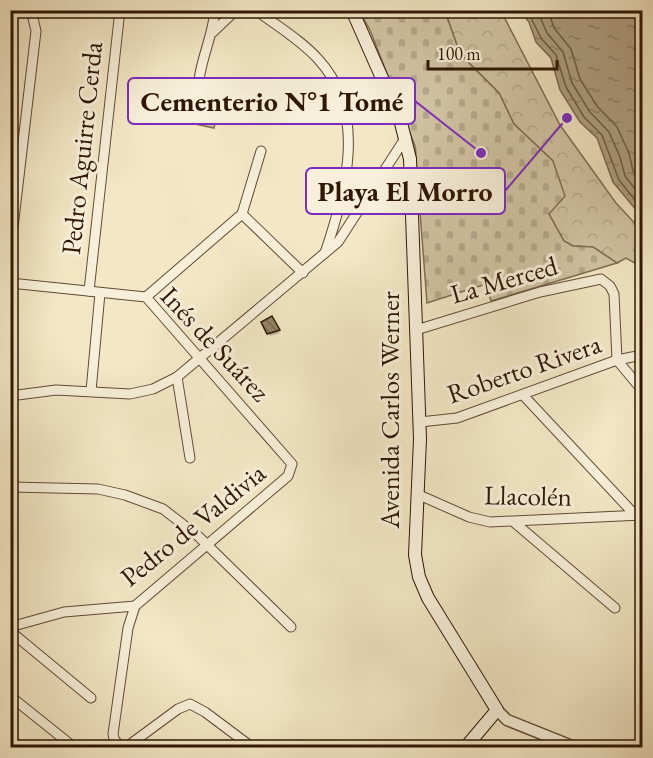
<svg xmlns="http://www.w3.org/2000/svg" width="653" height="758" viewBox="0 0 653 758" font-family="'EB Garamond',serif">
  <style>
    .green { fill: #d2c4a4; stroke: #806e54; stroke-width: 1.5 }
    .forest { fill: url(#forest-crowns); stroke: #806e54; stroke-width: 1.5 }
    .cemetery { fill: url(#cemetery-stones); stroke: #806e54; stroke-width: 1.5 }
    .water { fill: url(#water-ripples); stroke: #7c6950; stroke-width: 1.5 }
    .shadow { fill: #0003 }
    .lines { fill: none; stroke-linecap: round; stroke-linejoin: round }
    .shore { stroke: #705c44; stroke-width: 1.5 }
    .building { fill: url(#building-back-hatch); stroke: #2f1704; stroke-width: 1.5 }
    .minor-casing { stroke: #604b34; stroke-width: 11 }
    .tertiary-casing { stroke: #604b34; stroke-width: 13 }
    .secondary-casing { stroke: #2f1704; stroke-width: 14 }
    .minor { stroke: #f7efd9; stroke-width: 9 }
    .tertiary { stroke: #f7efd9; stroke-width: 10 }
    .secondary { stroke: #f7efd9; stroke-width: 12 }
    .labels { text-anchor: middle; stroke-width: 6; stroke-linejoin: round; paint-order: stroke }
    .street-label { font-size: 27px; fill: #2f1704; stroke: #f7efd9 }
    .leader { fill: none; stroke: #7b2cbf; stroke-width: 2 }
    .callout-dot { fill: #7b2cbf; stroke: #f7efd9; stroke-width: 2 }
    .callout { fill: #f7efd9; stroke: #7b2cbf; stroke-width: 2 }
    .callout-label { font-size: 28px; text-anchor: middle; font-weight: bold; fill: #2f1704 }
  </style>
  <defs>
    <pattern id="forest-crowns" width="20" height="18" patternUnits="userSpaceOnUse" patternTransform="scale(1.5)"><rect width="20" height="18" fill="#d2c4a4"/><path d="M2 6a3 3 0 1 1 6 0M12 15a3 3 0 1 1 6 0" fill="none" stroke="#b5a88c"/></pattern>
    <pattern id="cemetery-stones" width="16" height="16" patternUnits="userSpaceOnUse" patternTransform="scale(1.5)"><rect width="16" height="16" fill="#d2c4a4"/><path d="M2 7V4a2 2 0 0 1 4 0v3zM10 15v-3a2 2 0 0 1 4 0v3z" fill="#b5a88c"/></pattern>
    <pattern id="water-ripples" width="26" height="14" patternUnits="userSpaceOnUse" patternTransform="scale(1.5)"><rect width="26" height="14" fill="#b0a083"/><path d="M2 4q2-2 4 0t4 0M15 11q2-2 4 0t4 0" fill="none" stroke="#908169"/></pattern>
    <pattern id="building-back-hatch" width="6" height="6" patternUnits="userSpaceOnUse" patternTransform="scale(1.5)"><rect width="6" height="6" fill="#958368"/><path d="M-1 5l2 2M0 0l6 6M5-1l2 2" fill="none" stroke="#7a6a53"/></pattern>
  </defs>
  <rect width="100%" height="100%" fill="#f3e7c5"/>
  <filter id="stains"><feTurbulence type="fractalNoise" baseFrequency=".00333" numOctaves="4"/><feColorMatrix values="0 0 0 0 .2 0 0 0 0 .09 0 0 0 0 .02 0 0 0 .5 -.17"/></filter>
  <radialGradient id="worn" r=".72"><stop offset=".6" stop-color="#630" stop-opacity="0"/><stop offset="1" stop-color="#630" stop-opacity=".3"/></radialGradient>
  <polygon class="green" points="180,100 218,108 214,128 176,120"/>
  <polygon class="forest" points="445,11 501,11 560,125 616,203 642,231 642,267 626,258 617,263 593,247 573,246 564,241 549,214 553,161 514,124 499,93 460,54"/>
  <polygon class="cemetery" points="359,11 445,11 460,54 499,93 514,124 553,161 565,196 549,214 564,241 573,246 593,247 617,263 491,301 486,284 427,303 415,146 370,30"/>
  <polygon class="water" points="520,11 642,11 642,217 613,182 597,138 580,122 560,90 551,58 536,42 529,22"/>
  <polygon class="shadow" points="272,318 280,333 270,336 263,323"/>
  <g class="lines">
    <g class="shore">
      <polyline points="527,10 541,38 556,55 566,87 584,117 602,135 619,180 642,209"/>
      <polyline points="537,10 547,33 563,52 572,83 590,112 609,132 620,157 625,176 642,198"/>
      <polyline points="548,10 554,28 571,49 580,79 597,106 617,127 629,153 633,171 642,184"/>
    </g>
  </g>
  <polygon class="building" points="272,316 280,330 267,334 261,322"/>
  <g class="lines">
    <defs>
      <g id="minor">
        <path d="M256,10C277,26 301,40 318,59C368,113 346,191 325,253"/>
        <polyline points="213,32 236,10"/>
        <path d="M199,80C202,56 213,35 215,10"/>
        <polyline points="242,214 303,273"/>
        <polyline points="10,253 36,31 31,10"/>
        <polyline points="10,283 146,297 292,464 288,476 135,606 128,628 113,734 114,739 121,748"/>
        <polyline points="89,291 120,10"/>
        <polyline points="146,297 242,214 261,151"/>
        <polyline points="416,330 540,292 601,279 610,286 614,294 617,360 642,390"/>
        <polyline points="177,377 190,458"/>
        <polyline points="91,391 100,293"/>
        <polyline points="523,395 636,516"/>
        <polyline points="10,396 56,390 130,394 153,389 177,377 338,242 406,137"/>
        <polyline points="420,422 457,418 617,360 642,355"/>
        <polyline points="10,487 98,489 125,495 163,509 198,536 291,627"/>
        <polyline points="417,494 469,517 490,522 642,515"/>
        <polyline points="515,523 615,608"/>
        <polyline points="10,627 64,612 135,606"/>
        <polyline points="10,631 91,698"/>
        <polyline points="10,696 75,748"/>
        <polyline points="125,748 178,709 190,704 205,712 253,748"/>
      </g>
      <polyline id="tertiary" points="497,710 507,720 577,748"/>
      <polyline id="secondary" points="352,10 400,119 410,159 420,439 415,555 419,577 428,598 497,710 465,748"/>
    </defs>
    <use href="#minor" class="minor-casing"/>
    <use href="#tertiary" class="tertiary-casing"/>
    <use href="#secondary" class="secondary-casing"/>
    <use href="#minor" class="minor"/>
    <use href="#tertiary" class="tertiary"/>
    <use href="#secondary" class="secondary"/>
  </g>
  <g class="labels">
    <g class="street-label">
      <text transform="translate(82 148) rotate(-84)" y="9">Pedro Aguirre Cerda</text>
      <text transform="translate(504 280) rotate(-16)" y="9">La Merced</text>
      <text transform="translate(215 344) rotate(47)" y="9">Inés de Suárez</text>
      <text transform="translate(524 369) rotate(-19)" y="9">Roberto Rivera</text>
      <text transform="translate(390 410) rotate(-90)" y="9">Avenida Carlos Werner</text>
      <text transform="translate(528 496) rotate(1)" y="9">Llacolén</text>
      <text transform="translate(193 525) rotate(-39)" y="9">Pedro de Valdivia</text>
    </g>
  </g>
  <path class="leader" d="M481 153L415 101M567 118L505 191"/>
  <g class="callout-dot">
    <circle cx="481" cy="153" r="6"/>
    <circle cx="567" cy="118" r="6"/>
  </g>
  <g class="callout">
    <rect x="128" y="78" width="287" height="46" rx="6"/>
    <rect x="306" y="168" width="199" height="46" rx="6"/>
  </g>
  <g class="callout-label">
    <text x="272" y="111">Cementerio N°1 Tomé</text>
    <text x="405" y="201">Playa El Morro</text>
  </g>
  <rect width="653" height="758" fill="none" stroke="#f3e7c5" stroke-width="36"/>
  <rect x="12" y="12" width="629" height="734" fill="none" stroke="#2f1704" stroke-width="3"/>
  <rect x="18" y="18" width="617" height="722" fill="none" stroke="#2f1704" stroke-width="1.5"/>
  <path d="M428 60v9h129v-9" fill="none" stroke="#2f1704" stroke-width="3"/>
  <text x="437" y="60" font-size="18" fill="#2f1704" stroke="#f7efd9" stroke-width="4.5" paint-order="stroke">100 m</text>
  <rect width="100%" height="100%" filter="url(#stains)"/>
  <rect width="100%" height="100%" fill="url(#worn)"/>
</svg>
